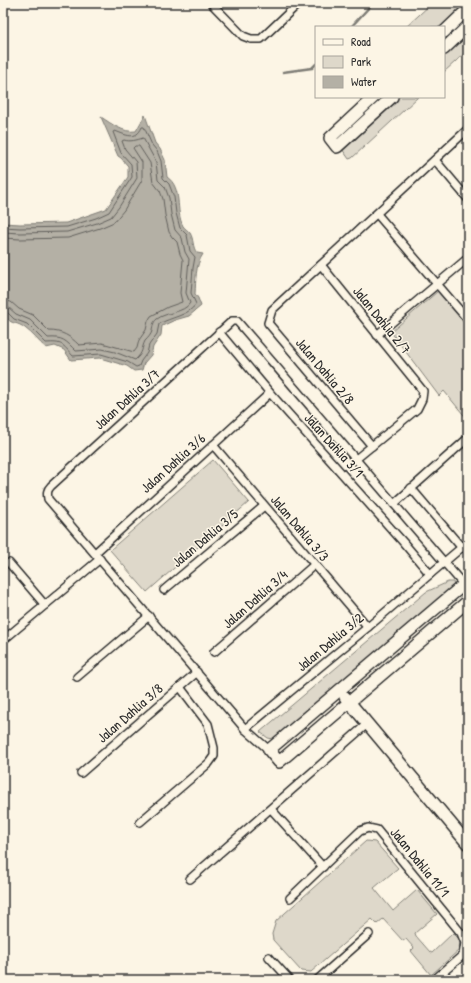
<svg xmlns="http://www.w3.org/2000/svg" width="471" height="983" viewBox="0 0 471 983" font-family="'Patrick Hand',sans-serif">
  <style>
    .green { fill: #ded8ca; stroke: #84827a }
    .water { fill: #b4b0a5; stroke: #7d7b74 }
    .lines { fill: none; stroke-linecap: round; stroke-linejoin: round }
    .shore { stroke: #62605c; stroke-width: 1 }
    .stream { stroke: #7d7b74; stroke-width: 2.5 }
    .street-casing { stroke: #2b2b2b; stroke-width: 10 }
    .secondary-casing { stroke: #2b2b2b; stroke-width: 14 }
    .street { stroke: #fcf5e5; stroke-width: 7 }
    .secondary { stroke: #fcf5e5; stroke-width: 11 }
    .labels { text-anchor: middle; stroke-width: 3; stroke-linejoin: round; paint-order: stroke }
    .street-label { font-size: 14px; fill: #2b2b2b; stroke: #fcf5e5 }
  </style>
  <rect width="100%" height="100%" fill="#fcf5e5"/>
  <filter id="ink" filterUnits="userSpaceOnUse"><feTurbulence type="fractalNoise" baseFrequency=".025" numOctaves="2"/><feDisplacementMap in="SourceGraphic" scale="8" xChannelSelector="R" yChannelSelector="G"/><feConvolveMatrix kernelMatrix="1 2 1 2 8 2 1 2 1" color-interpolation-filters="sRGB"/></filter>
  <g filter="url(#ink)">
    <g class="green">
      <polygon points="432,3 468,3 442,27 406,27"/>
      <polygon points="468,33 468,50 444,72 444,55"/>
      <polygon points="399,97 418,97 352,158 349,159 342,149"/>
      <polygon points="438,291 468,327 468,420 444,391 439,396 391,332"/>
      <polygon points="213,460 249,502 147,592 110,550"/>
      <polygon points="448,582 453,582 454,586 449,592 273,739 268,738 260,732 426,592"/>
      <polygon points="366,841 375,842 398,868 374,888 393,911 417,890 437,914 415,933 416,936 430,952 432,953 453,933 460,940 459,950 431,975 411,951 414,948 406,939 403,941 383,919 377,924 372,919 311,972 301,971 273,940 272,934 276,921"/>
    </g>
    <path class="water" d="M145,115L155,143L160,149L165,160L167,177C183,188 175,211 183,226C185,229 188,230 190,233C194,239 192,247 197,253L203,254C195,266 196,280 195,294L198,298L201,306L189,316L175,320L162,326L161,335L153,347L151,355L144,363L142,370L134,371L127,366L100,358L71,360L64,350L55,346L46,348C39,342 33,334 25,328C13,319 10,328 3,309V223L20,224L66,223L106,209L128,177V166L121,158L118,156L101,117C112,124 123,133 136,131Z"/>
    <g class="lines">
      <g class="shore">
        <path d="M3,227L20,228L67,227L96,218L109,212L132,177L131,164L121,153L113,132L115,131C126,135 136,141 142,127H144L152,145L157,151L161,161L163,178L169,184L174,197L176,213L180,228L187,235L190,251L195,257L193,268L191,293L196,304C188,316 171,317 159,324L157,334L149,345L147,353L141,361L139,366L136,367L128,362L101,354L73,356C62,344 63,342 46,343L27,324L14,319L7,312L3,311"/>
        <path d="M3,232L20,233L67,232L97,223L111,217L119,207L137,178L136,162L125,149L122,141L124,140C130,142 137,140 143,138L156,162L158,180L165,187L169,198L171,214L175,230L182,238L185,252L189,259L186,293L190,303C184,313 166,312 157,319C153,322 153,326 152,331C151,335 148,338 145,341C141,349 144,352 135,360L115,352L102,349L76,351C65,340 63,337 48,338L30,320L16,314L8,307L3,306"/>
        <path d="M3,238L20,239L68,238L100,228L114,222L124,210L142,180V162L133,148L135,146H139L150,163L153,182L160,191L163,199L165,215L169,232L172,237L177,242L180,254L183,260L180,293L182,302L168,307L151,316L148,321L146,330L139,340L137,348L134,352L102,343L79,345C70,336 62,331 49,331L33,315L19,309L11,302L3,300"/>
      </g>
      <g class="stream">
        <polyline points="351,27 373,3"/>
        <polyline points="283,72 312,68 316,64"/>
      </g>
      <defs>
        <g id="street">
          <polyline points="211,3 243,36 251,39 261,39 299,3"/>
          <polyline points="435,160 468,199"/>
          <polyline points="377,214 468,320"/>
          <polyline points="321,265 423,391 422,399 417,409 356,459"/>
          <polyline points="219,332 270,393 403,542 430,574"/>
          <polyline points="377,335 468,258"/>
          <polyline points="213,445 368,627"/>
          <polyline points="372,446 268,323 272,310 468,129"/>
          <polyline points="411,488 462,548"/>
          <polyline points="394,504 468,438"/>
          <polyline points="95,553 270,393"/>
          <polyline points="9,563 45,605"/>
          <polyline points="164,590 264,506"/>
          <polyline points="7,637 100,559"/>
          <polyline points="214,652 314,565"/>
          <polyline points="77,677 149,616"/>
          <polyline points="245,729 368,627 468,542"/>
          <path d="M269,750L245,729L48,499C47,493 47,490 51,486L232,321H237L468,590"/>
          <polyline points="81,773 197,672"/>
          <polyline points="271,809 323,867"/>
          <polyline points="140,822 209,763 214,756 214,748 208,724 180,687"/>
          <polyline points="190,879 367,724"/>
          <polyline points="290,898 360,831 368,828 377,830 461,933 465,943 463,955 434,980"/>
          <polyline points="269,957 290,980"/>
          <polyline points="317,980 369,934"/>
        </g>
        <g id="secondary">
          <polyline points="444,32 468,9"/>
          <polyline points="444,49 468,26"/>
          <polyline points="374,97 330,138 337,147 392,97"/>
          <polyline points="468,581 269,750 279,762 468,601"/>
          <polyline points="345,697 468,844"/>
        </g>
      </defs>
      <use href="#street" class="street-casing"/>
      <use href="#secondary" class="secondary-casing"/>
      <use href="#street" class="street"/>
      <use href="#secondary" class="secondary"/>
    </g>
  </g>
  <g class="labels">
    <g class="street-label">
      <text transform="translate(382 320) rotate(51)" y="5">Jalan Dahlia 2/7</text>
      <text transform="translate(325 371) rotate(50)" y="5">Jalan Dahlia 2/8</text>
      <text transform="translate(127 399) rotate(-42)" y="5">Jalan Dahlia 3/7</text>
      <text transform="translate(334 445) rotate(48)" y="5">Jalan Dahlia 3/1</text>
      <text transform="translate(173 463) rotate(-42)" y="5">Jalan Dahlia 3/6</text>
      <text transform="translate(300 528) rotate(50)" y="5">Jalan Dahlia 3/3</text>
      <text transform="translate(205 538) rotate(-40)" y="5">Jalan Dahlia 3/5</text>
      <text transform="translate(255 599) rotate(-41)" y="5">Jalan Dahlia 3/4</text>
      <text transform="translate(330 642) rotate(-40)" y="5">Jalan Dahlia 3/2</text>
      <text transform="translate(130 713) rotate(-41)" y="5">Jalan Dahlia 3/8</text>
      <text transform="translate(420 862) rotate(51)" y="5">Jalan Dahlia 11/1</text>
    </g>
  </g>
  <rect width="471" height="983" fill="none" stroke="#fcf5e5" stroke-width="16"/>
  <rect x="8" y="8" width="455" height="967" fill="none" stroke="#2b2b2b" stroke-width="1.5" filter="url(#ink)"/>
  <rect x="315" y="26" width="130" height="72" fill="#fcf5e5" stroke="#a8a49b"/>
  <rect x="323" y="39" width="20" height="6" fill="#fcf5e5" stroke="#a8a49b"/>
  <text x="351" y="46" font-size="12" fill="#2b2b2b">Road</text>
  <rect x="323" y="56" width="20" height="12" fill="#ded8ca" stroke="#a8a49b"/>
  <text x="351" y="66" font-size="12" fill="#2b2b2b">Park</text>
  <rect x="323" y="76" width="20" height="12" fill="#b4b0a5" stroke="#a8a49b"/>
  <text x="351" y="86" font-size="12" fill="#2b2b2b">Water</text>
</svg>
